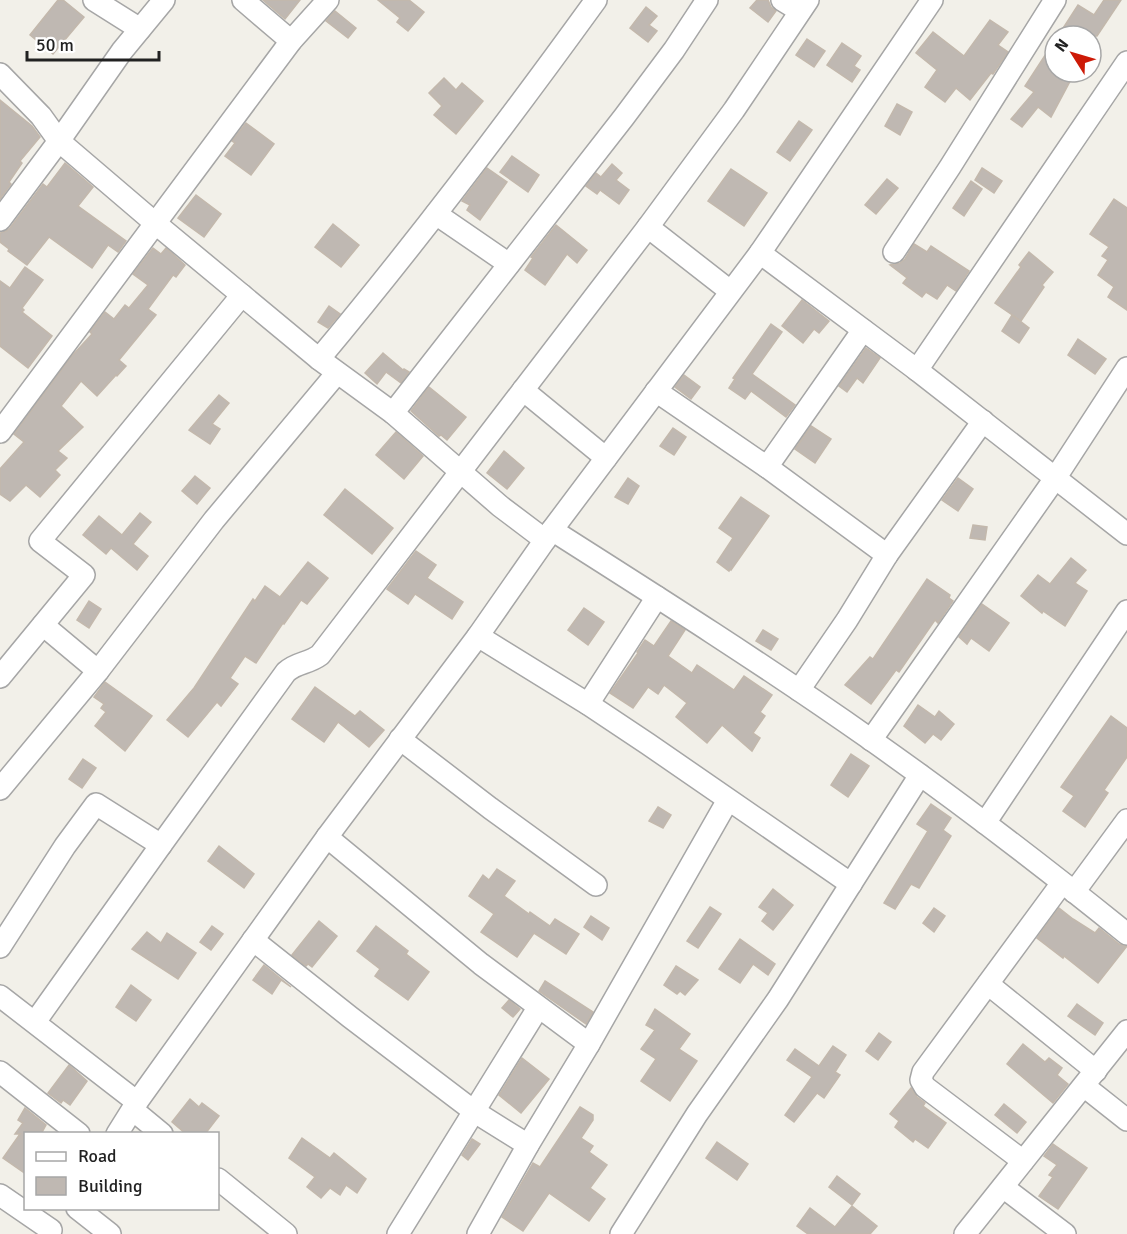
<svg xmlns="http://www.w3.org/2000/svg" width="1127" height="1234" viewBox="0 0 1127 1234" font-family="Signika,sans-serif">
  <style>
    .building { fill: #bfb8b2; stroke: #c3b8ac; stroke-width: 1.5 }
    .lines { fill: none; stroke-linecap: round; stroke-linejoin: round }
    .street-casing { stroke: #a6a6a6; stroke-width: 24 }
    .street { stroke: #fff; stroke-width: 21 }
  </style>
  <rect width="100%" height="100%" fill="#f2f0e9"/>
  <g class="building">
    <polygon points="58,0 63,0 84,17 53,54 30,35"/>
    <polygon points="263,0 300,0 285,19"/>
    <polygon points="378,0 409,0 424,12 408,31 397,22 400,18"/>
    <polygon points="757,0 768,0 771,7 776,11 768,22 750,8"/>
    <polygon points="1104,0 1121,0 1097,36 1058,36 1078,5 1094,15"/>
    <polygon points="646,7 657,16 649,25 657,31 648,42 630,28"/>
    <polygon points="335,11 356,28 348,38 326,21"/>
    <polygon points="990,20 1008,32 998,45 1008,52 993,74 991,73 970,100 956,88 945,102 925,87 937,70 916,53 933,32 964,56"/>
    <polygon points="807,39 825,51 814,67 796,55"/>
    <polygon points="1055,40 1055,72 1075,72 1051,117 1038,107 1022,127 1011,119 1034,92 1025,86"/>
    <polygon points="842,43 861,56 854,66 860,70 852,82 827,65"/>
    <polygon points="444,78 456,90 462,83 483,101 456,134 434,115 442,106 429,93"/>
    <polygon points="0,100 32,126 40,137 20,161 22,163 9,182 11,184 0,199"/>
    <polygon points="897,104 912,112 900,135 885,126"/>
    <polygon points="799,121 812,130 790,161 777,152"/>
    <polygon points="246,123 274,144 251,175 225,156 235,143 232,141"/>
    <polygon points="512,156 539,175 528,192 500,172"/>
    <polygon points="65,163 93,187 78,206 126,241 118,252 108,245 92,268 49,237 27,265 8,251 9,249 0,242 0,233 6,231 10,228 43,184 47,187"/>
    <polygon points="612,164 622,173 616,180 629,190 619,204 600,190 597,194 586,186 596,173 601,177"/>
    <polygon points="487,168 507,182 480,220 467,210 470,205 462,201"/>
    <polygon points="982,168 1002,181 994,193 975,180"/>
    <polygon points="731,169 767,193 744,226 708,201"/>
    <polygon points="887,179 898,188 876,214 865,205"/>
    <polygon points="971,181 982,189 964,216 953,208"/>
    <polygon points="196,195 221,214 204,237 178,218"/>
    <polygon points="1114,199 1127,208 1127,310 1108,297 1114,287 1098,275 1108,260 1102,256 1109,247 1090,234"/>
    <polygon points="333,224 359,245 341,267 315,247"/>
    <polygon points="556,225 587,250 577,263 567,254 545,285 525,270 533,258 531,257"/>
    <polygon points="914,244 927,252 931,246 969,271 956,291 947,285 937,299 926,292 922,297 903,283 907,278 890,265 900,263 905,259"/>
    <polygon points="153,248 161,254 166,248 185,265 176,277 173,275 148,309 156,315 119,360 126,366 117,376 116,375 97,396 81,381 61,406 83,427 58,451 67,458 55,470 60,475 40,497 26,485 10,501 0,494 0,469 24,442 14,434 71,357 92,334 90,332 105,312 114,319 125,305 129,308 148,285 133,274"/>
    <polygon points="1029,252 1053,272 1042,285 1044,287 1021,321 995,303 1021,267 1019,265"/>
    <polygon points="25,267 43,280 22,308 24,310 22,312 52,336 28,368 0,346 0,281 10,288"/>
    <polygon points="802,300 829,321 819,333 814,329 803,343 782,326"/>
    <polygon points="329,306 340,314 328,328 318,322"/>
    <polygon points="1012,315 1029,328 1019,343 1002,331"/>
    <polygon points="771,324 782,332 752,374 795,405 786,417 751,391 745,399 729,388 735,379 733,378"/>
    <polygon points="1078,339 1106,359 1095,374 1068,355"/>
    <polygon points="866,348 880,358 863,383 857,378 847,392 839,386"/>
    <polygon points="383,353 403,370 404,369 409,372 401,383 386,372 377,384 365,373"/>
    <polygon points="684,375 700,387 691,399 675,387"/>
    <polygon points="429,387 466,417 447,440 441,435 439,436 411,411"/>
    <polygon points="219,395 229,403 212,424 220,429 210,444 189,430"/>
    <polygon points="811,426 831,439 815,463 795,449"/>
    <polygon points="673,428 686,437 674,455 660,446"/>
    <polygon points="396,432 423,456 404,479 376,455"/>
    <polygon points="504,451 524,468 507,489 487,473"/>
    <polygon points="195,476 210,488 197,504 182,491"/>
    <polygon points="628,478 639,486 628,504 615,497"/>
    <polygon points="958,478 973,489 958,511 942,500"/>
    <polygon points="345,489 393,528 372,554 324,515"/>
    <polygon points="741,497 769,516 731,570 730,569 729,571 717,562 733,538 719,528"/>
    <polygon points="140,513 151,522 133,544 148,556 137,570 111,548 106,554 83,535 99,516 122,535"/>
    <polygon points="973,525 987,527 985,540 970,538"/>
    <polygon points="416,551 436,565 427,578 463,602 452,619 415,594 408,604 387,589"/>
    <polygon points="1071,558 1086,570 1075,583 1087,591 1065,626 1043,611 1042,613 1021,596 1038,575 1050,584"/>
    <polygon points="308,562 328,578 307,604 301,600 284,624 283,623 256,663 245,656 230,678 238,684 221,706 217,702 188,737 167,720 194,688 253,599 255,601 265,586 280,597"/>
    <polygon points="927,579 950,595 949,598 953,601 938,623 935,620 899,672 896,670 871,704 845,685 870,657 873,659"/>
    <polygon points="89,601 101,609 89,628 77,620"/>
    <polygon points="982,604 1009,623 989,651 971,638 967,644 959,637"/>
    <polygon points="584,608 604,622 588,645 568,630"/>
    <polygon points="671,621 685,630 668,656 692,673 697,665 734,690 744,676 772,695 760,712 765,716 753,733 760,738 752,751 722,725 707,743 676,717 687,703 664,685 658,694 648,687 633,708 610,693 638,653 637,652 645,640 654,646"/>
    <polygon points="763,630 778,639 771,650 756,641"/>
    <polygon points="105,682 152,716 125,751 95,726 106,712 101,708 104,704 94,697"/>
    <polygon points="315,687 355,716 360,711 384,730 369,747 338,722 324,742 292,719"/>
    <polygon points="918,705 935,717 939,711 954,724 941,740 933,734 925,743 904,726"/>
    <polygon points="1111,716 1127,728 1127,757 1104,790 1108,793 1085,827 1063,811 1074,796 1061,787"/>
    <polygon points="851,754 869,766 848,797 831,785"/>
    <polygon points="83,759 96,768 82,788 69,779"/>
    <polygon points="931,804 951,818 943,830 951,836 919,888 911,884 895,909 884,903 928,831 917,824"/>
    <polygon points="658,807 671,815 663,828 649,821"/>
    <polygon points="219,846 254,874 244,888 208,861"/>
    <polygon points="497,869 515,881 504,896 529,914 530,912 550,926 555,919 579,934 566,954 534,933 517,957 481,932 494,914 469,896 483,875 489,880"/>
    <polygon points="773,889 793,905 773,930 762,921 768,913 759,907"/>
    <polygon points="710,907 721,914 698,948 687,941"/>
    <polygon points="934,908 945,916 934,932 923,923"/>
    <polygon points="1059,908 1073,919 1095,933 1099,928 1119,944 1127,946 1098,983 1064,956 1063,958 1037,938"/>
    <polygon points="591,916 609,928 602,940 584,927"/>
    <polygon points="319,921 337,936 312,967 308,964 306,966 292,955"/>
    <polygon points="212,926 223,934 211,950 200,942"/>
    <polygon points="376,926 408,951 406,954 429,972 408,1000 375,976 380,969 357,951"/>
    <polygon points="147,932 161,943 167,933 196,953 178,979 132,949"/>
    <polygon points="740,939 775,964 768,975 753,964 740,983 719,969"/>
    <polygon points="264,965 291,987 281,980 272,994 253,980"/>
    <polygon points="676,966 698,980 685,995 680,991 677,994 664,985"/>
    <polygon points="545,981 593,1012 586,1024 539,991"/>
    <polygon points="131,985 151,1000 136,1021 116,1007"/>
    <polygon points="509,1000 520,1009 513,1017 502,1008"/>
    <polygon points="1077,1004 1103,1023 1095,1035 1068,1016"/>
    <polygon points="655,1009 690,1034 679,1049 697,1061 670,1101 641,1081 656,1059 641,1049 655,1030 646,1025"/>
    <polygon points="879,1033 891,1042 878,1060 866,1051"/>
    <polygon points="1023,1044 1045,1062 1049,1058 1062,1068 1057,1075 1068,1084 1053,1103 1007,1064"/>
    <polygon points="833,1046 846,1055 835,1072 840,1075 824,1098 817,1093 794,1122 785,1115 812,1077 787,1060 795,1049 819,1066"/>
    <polygon points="522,1058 549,1079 521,1113 499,1095"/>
    <polygon points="69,1065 87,1081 70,1105 63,1100 61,1103 48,1093"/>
    <polygon points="911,1088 917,1097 925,1103 923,1106 946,1123 928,1148 915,1139 913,1142 895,1127 899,1121 890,1114"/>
    <polygon points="190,1099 199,1107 202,1103 219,1116 205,1134 186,1134 172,1122"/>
    <polygon points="1004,1104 1026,1122 1017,1133 995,1115"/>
    <polygon points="580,1107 593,1115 593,1120 581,1138 593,1146 589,1152 607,1165 590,1188 605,1199 589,1221 549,1193 523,1231 502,1217 533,1163 540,1167"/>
    <polygon points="25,1108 46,1125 41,1134 26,1134 26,1174 3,1158 20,1134 15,1134 23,1123 18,1120"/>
    <polygon points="302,1138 330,1158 334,1153 366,1179 357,1193 346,1185 340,1195 330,1188 321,1198 307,1187 315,1177 289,1158"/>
    <polygon points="472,1139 480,1144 468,1160 462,1155"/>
    <polygon points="717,1142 748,1164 737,1180 706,1158"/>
    <polygon points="1053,1144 1087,1168 1058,1209 1039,1196 1053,1177 1049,1175 1057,1165 1044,1156"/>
    <polygon points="837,1176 860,1194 852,1205 829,1187"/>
    <polygon points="852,1206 877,1226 870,1234 808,1234 797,1226 810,1208 835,1227"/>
  </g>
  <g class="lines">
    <defs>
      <g id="street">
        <polyline points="94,0 140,29"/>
        <polyline points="243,0 291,41"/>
        <polyline points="782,0 800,11"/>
        <polyline points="0,74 41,116 59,141 155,223 319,359 393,413 500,506 545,540"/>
        <polyline points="436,214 509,264"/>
        <polyline points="0,220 59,141 122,51 164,0"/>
        <polyline points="648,227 730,291"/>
        <polyline points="894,252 950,167 1055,0"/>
        <polyline points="760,253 917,370 1127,534"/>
        <path d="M319,359C416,243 507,123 596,0"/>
        <polyline points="917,370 1127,62"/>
        <polyline points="523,390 606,458"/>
        <polyline points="656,391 767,467 887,555"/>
        <polyline points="393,413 624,117 674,50 707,0"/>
        <polyline points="0,432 291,41 328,0"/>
        <polyline points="767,467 863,330"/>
        <path d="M552,530C659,598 766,666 870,739C958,801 1044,867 1127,934"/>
        <polyline points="43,625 98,671"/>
        <polyline points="478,636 588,704 648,744 851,884"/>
        <polyline points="0,677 84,575 40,541 242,295"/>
        <polyline points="799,690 847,620 887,555 983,421"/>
        <polyline points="588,704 657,597"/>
        <polyline points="400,739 490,808 596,885"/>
        <polyline points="871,740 1056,477 1127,368"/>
        <polyline points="0,789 98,671 214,520 337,373"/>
        <polyline points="985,823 1127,611"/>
        <polyline points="327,837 481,964 589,1044"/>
        <polyline points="1074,892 1127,820"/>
        <polyline points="253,940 350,1017 475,1112 528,1145"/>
        <polyline points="0,947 65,846 96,804 161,845"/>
        <polyline points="988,984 1096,1071"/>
        <polyline points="0,996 137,1102"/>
        <path d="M35,1022L161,845L286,672C297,662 308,664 320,655L648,227L734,110L808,0"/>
        <polyline points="0,1072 79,1134"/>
        <polyline points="1084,1086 1127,1120"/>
        <polyline points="133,1110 162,1134"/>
        <polyline points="117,1134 137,1102 327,837 478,636 552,530 760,253 932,0"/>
        <polyline points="1023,1161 925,1087 921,1080 923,1072 1062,883"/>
        <polyline points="218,1179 286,1234"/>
        <polyline points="1003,1187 1065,1234"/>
        <polyline points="0,1195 51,1230"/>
        <polyline points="77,1208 110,1234"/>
        <polyline points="398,1234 538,1008"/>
        <polyline points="478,1234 528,1145 589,1044 728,800"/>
        <polyline points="621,1234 697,1114 778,999 920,775"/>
        <polyline points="965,1234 1127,1031"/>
      </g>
    </defs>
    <use href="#street" class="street-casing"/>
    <use href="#street" class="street"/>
  </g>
  <rect x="24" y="1132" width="195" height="78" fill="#ffffff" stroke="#a7a7a7" stroke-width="1.5"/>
  <rect x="36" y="1152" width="30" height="9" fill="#ffffff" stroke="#a7a7a7" stroke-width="1.5"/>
  <text x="78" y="1162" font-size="18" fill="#222222">Road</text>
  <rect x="36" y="1177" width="30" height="18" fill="#bfb8b2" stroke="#a7a7a7" stroke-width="1.5"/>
  <text x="78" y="1192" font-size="18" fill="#222222">Building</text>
  <g transform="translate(1073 54) rotate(307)"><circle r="28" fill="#ffffff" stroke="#a7a7a7" stroke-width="1.5"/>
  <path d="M0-4.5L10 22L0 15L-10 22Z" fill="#cd1a07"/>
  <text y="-9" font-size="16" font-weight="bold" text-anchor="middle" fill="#222222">N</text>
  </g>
  <path d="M27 51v9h132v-9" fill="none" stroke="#222222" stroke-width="3"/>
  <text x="36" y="51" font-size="18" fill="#222222" stroke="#ffffff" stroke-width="4.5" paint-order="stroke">50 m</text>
</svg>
